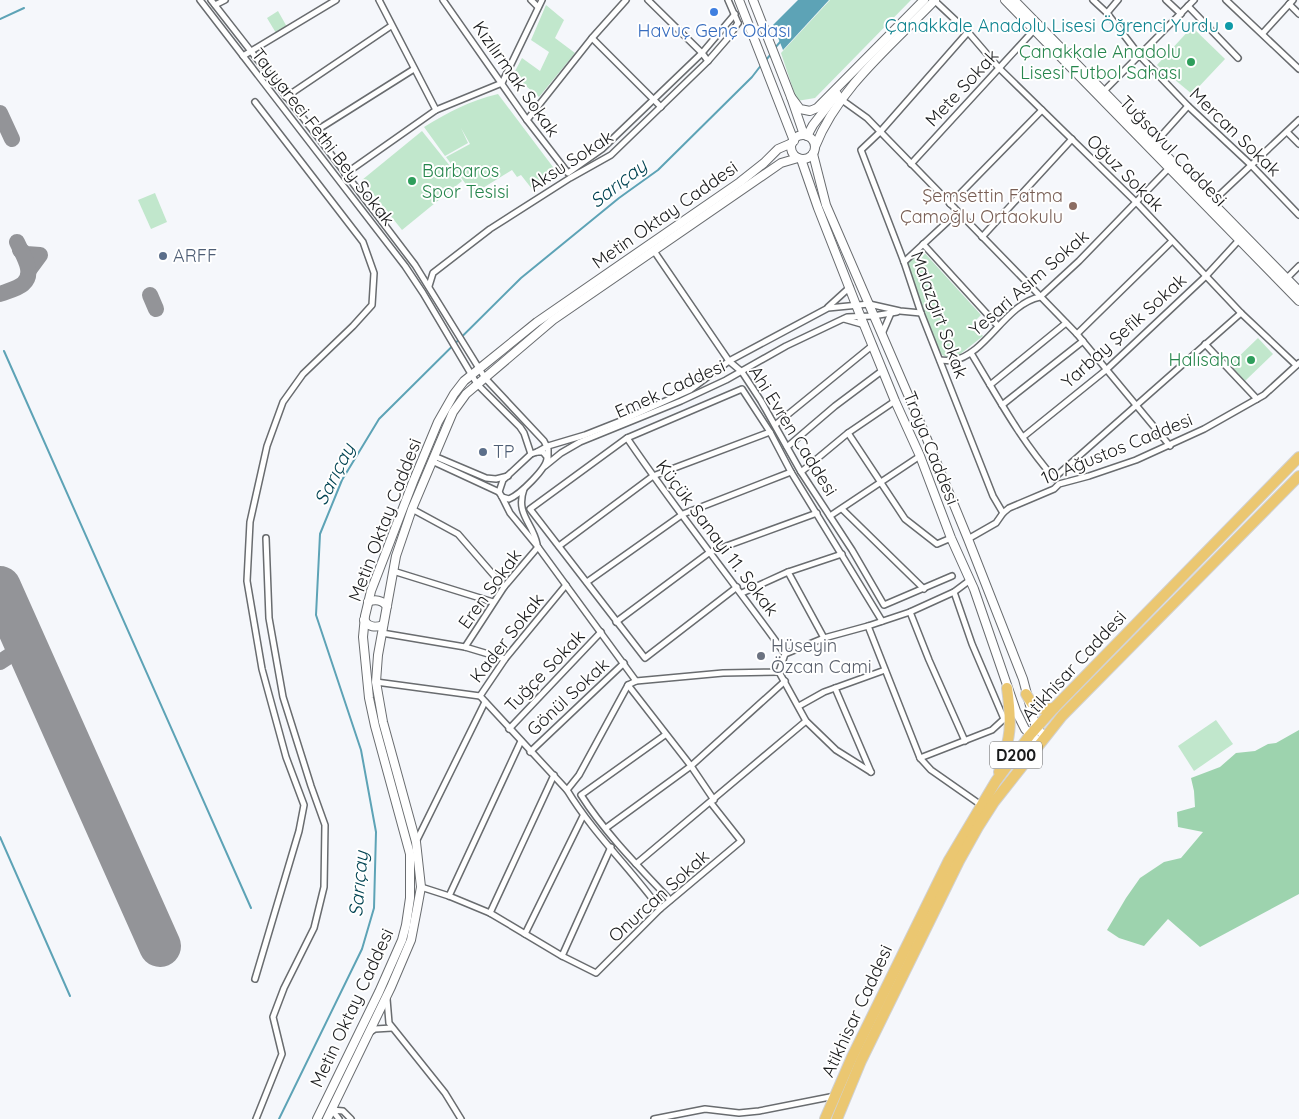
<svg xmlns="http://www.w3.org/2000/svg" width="1299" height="1119" viewBox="0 0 1299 1119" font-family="Quicksand,sans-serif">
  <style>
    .green { fill: #c1e7cc }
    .forest { fill: #9dd3ae }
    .water { fill: #5da3b6 }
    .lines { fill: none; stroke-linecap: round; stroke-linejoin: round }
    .stream { stroke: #5da3b6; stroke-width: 2 }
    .taxiway { stroke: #939498; stroke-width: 16 }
    .runway { stroke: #939498; stroke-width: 42 }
    .street-casing { stroke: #696c6f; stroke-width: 8 }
    .secondary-casing { stroke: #696c6f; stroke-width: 10 }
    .highway-casing { stroke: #d1d1d1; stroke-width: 12 }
    .street { stroke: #fff; stroke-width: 5 }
    .secondary { stroke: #fff; stroke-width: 8 }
    .highway { stroke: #ebc771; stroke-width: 10 }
    .shop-dot { fill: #3f7fe0; stroke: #fff; stroke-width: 2 }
    .culture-dot { fill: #0f9aa8; stroke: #fff; stroke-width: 2 }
    .leisure-dot { fill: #2e9e5b; stroke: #fff; stroke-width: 2 }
    .education-dot { fill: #8d6e63; stroke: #fff; stroke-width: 2 }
    .service-dot { fill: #5c6f8a; stroke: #fff; stroke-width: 2 }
    .worship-dot { fill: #6b7280; stroke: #fff; stroke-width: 2 }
    .labels { text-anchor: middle; stroke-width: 4; stroke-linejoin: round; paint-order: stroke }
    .shield { fill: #fff; stroke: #5e5f5f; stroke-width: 1 }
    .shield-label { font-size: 16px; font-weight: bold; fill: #191a1b }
    .culture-label { font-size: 18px; fill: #0d838f; stroke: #fff; text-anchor: end }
    .shop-label { font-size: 18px; fill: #366cbe; stroke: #fff }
    .leisure-label { font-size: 18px; fill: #27864d; stroke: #fff; text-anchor: end }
    .street-label { font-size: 18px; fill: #191a1b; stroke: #fff }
    .education-label { font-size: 18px; fill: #785e54; stroke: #fff; text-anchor: end }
    .service-label { font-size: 18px; fill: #4e5e75; stroke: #fff; text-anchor: start }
    .worship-label { font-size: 18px; fill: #5b616d; stroke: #fff; text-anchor: start }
    .water-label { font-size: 19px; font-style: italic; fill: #004352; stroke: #fff }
  </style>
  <rect width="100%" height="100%" fill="#f5f7fb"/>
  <g class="green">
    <polygon points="830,0 911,0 815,98 797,101 781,53"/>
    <polygon points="546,5 564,20 555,38 575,53 539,97 513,75 522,58 540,71 549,52 531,40"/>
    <polygon points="278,11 287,27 276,33 267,18"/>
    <polygon points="1192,27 1225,59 1192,94 1157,65"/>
    <path d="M498,94L556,171L532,189L521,175L517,177L512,170L473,194L446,157L470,144L461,128L468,143L445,156L424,127C449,112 469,101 498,94Z"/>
    <polygon points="422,131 462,181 402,230 362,180"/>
    <polygon points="155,193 167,222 151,229 138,200"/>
    <polygon points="921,249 981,315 972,324 983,336 959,355 946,357 939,353 907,263"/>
    <polygon points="1258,338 1273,354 1245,381 1230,365"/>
    <polygon points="1216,720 1233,744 1194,771 1178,746"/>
  </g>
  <polygon class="forest" points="1299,730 1299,894 1200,947 1168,919 1144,946 1119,938 1107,930 1126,898 1140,878 1164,862 1181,858 1203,832 1178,827 1177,812 1195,807 1194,791 1191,778 1220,767 1236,753 1255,751 1268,744 1276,743"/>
  <polygon class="water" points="798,0 829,0 783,50 773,25"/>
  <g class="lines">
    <g class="stream">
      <polyline points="0,19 24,8"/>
      <polyline points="774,49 781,41"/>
      <polyline points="765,61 772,53"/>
      <polyline points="4,351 251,908"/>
      <polyline points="0,837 70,996"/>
      <polyline points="279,1119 362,949 374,908 376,832 361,750 316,615 320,534 342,480 379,419 521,278 619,198 658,170 752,77 762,64"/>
    </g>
    <g class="taxiway">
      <polyline points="0,113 12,139"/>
      <polyline points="20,250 26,254 40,255 29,270"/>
      <path d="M0,294C7,291 17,289 23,284C36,273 22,254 17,242"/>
      <polyline points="150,295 156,309"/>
      <polyline points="0,662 26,645"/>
    </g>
    <polyline class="runway" points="0,587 160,946"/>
    <defs>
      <g id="street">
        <polyline points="200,0 405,266 423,293 477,384 520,427 524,433 531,454"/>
        <polyline points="211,0 314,132 415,265 485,378 544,441 548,449 548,460"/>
        <polyline points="379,0 436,110"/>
        <polyline points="443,0 527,120 568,173 602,149 702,53 735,14"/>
        <polyline points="531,0 538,7"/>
        <polyline points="648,0 702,53 708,61"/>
        <polyline points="728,0 738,23"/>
        <polyline points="1093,0 1107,13 1140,56 1188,106 1251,165 1299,215"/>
        <polyline points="1166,0 1181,14"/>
        <polyline points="1226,0 1299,69"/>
        <polyline points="935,1 968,32 999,68 1136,202 1241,313 1296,365"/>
        <polyline points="1289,4 1299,14"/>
        <polyline points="215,5 225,0"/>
        <polyline points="1188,6 1238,58"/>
        <polyline points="1107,13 1118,0"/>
        <polyline points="968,32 880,132 861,150 904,262 921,313 993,496 1003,513"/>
        <polyline points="1263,33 1293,0"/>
        <polyline points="592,38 661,107"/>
        <polyline points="243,56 336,0"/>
        <polyline points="1103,92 1194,0"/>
        <polyline points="286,97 391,26"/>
        <polyline points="842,100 867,118 1077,334 1170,446"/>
        <polyline points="527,120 592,38 626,0"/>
        <polyline points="314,132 414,69"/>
        <polyline points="1287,132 1299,144"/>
        <polyline points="1154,144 1188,106"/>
        <polyline points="911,164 1034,30"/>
        <polyline points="345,174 436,110 502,83 542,0"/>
        <polyline points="1211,203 1299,120"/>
        <polyline points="950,204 1042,110"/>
        <polyline points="982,237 1072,139"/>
        <polyline points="923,244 998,326"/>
        <polyline points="654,251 729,361 742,372 761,401 801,472 852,550 884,605 952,576"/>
        <polyline points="904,262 958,212"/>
        <polyline points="1286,279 1299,266"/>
        <polyline points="429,286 433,273 490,229 570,178 611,155 708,61 728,38 738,23"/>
        <polyline points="828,307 850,287"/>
        <polyline points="844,319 865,325"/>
        <polyline points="882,334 891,313"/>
        <polyline points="1077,334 1172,241"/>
        <polyline points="1205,344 1257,399"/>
        <path d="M971,353C997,396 1021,441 1055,479"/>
        <path d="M940,360C944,360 949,361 952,361C987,354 1005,304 1040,297L1079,261L1169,168"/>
        <polyline points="990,385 1066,323"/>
        <polyline points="1002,405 1083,341"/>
        <polyline points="775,425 873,345"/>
        <polyline points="848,433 905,519 937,544 951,538"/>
        <polyline points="1023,437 1106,370 1206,276 1239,240"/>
        <path d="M627,438C677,512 733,581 785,654"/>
        <polyline points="787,447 835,406 883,370"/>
        <polyline points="537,452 548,446 585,435 623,420 690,390 729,361 828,308 869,304 900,311 921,313"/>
        <path d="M537,452H543L547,457C548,468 519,495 509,499L502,497L499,492L503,480L531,454Z"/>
        <polyline points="434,456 486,478 496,479 508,476"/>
        <polyline points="432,461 499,492"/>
        <polyline points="545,466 561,453 580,442 681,401 726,380 786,346 847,317 873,316 897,312"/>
        <polyline points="801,472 848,433 895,401"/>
        <polyline points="1054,478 1241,313"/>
        <path d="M524,489C515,514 533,523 537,544"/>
        <polyline points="502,497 510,513 538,547 636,681"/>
        <polyline points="412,509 458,534 504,587"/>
        <polyline points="842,509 924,589"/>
        <polyline points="830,516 920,456"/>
        <polyline points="968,539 996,523 1003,513 1009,508 1054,489 1059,484 1089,476 1136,460 1204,429 1264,395 1299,363"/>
        <polyline points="559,546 653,476 770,432"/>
        <polyline points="393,571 493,602"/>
        <polyline points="788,572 824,638"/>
        <polyline points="587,582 683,514 791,472"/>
        <polyline points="737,587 645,658 530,509 627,438 742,389 770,432 791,472 882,621"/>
        <polyline points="742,593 788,572 842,554"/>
        <polyline points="910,612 929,660 965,741"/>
        <polyline points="616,622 710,552 817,513"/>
        <polyline points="868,626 920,758 931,770 981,805"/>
        <polyline points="382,633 465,647 505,659"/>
        <polyline points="465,647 504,587 538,547"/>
        <polyline points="779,672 806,721 836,750 871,772"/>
        <polyline points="376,682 480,696 505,659 566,585"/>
        <polyline points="835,688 871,772"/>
        <polyline points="480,696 567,790 579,775 628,685"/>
        <polyline points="799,706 824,692 885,670"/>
        <polyline points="509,729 601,632"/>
        <path d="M665,735L581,795C605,833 639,867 670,900"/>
        <polyline points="530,752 624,663"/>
        <polyline points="920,758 992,730 1004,719 972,644 954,592"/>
        <path d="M567,790C593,833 630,868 660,909"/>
        <polyline points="714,800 691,766 628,685 636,681 723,673 779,672 785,654 824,638 868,626 910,612 954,592 970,580"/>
        <polyline points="606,828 691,766 785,681"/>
        <polyline points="416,842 485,702"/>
        <polyline points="636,864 806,721"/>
        <polyline points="421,887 449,896 490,913 562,956 596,973 660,909 741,841 711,803"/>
        <polyline points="449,896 521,741"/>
        <polyline points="490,913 554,775"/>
        <polyline points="525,934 583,816"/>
        <polyline points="562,956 611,847"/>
        <polyline points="255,979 299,831 304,805 286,757 262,669 247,581 250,522 267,446 283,402 303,374 353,326 372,305 374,273 363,242 255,102"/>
        <polyline points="387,999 389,1023 445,1093 461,1119"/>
        <polyline points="369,1033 375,1029 392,1028"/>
        <polyline points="332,1110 343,1111 351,1119"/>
        <polyline points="332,1110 339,1119"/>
        <polyline points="256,1119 282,1054 273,1017 284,988 314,928 324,887 325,825 311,786 283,697 269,618 266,538"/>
        <polyline points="654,1119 705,1109 739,1113 759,1111 835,1096"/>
      </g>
      <g id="secondary">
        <polyline points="739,0 794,141"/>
        <polyline points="753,0 791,97 804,135"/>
        <polyline points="1005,0 1299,301"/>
        <polyline points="1014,0 1299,291"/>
        <polyline points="791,97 800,109 810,111 817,108 924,0"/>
        <circle cx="803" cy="147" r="12"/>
        <polyline points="807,136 813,125 837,94"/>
        <path d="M815,147C838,88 892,45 935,0"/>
        <polyline points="813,154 826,205 922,427 968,539 1023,679 1036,728 1045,736"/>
        <polyline points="801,159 818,208 860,315 895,401 920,456 951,538 974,589 1016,711 1025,729 1040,743"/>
        <path d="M368,602C375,599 382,600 387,606"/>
        <path d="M364,620C368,627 376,628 383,625"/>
        <polyline points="317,1119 379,992 402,940 406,925 410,898 410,854 375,726 369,698 363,637 365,616 371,591 413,482 438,422 454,394 464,381 537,322 740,182 764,163 778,149 792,143"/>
        <polyline points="327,1119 391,987 411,940 417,909 421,887 416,842 383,722 376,682 378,655 396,556 412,509 453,412 466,394 553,320 781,163 798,158"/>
      </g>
      <g id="highway">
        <path d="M1026,694C1035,709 1036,711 1054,708"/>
        <path d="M999,772C1011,737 1012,725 1007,688"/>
        <polyline points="825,1119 852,1057 949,860 996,781 1030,735 1054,708 1299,457"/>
        <polyline points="837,1119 861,1061 959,861 978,827 994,802 1062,716 1299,476"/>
      </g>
    </defs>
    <use href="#street" class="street-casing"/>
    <use href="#secondary" class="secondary-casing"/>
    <use href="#highway" class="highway-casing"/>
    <use href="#street" class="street"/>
    <use href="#secondary" class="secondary"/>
    <use href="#highway" class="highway"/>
  </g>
  <circle class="shop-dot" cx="714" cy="12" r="5"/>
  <circle class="culture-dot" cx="1229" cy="26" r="5"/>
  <g class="leisure-dot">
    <circle cx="1191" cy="62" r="5"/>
    <circle cx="412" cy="181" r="5"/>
    <circle cx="1251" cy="360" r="5"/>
  </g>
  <circle class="education-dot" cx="1073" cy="206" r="5"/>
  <g class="service-dot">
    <circle cx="163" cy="256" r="5"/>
    <circle cx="483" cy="452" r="5"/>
  </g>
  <circle class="worship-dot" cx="761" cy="656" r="5"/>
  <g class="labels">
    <rect class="shield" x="990" y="741.5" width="52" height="27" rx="4"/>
    <g class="shield-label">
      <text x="1016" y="761">D200</text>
    </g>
    <g class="culture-label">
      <text x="1219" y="32">Çanakkale Anadolu Lisesi Öğrenci Yurdu</text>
    </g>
    <g class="shop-label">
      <text x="714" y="37">Havuç Genç Odası</text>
    </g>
    <g class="leisure-label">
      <text x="1181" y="58">Çanakkale Anadolu<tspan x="1181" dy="21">Lisesi Futbol Sahası</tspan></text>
      <text x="422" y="177" text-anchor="start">Barbaros<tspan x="422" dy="21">Spor Tesisi</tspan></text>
      <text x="1241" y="366">Halısaha</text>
    </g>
    <g class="street-label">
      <text transform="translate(516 79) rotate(55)" y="6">Kızılırmak Sokak</text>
      <text transform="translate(962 88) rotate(-47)" y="6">Mete Sokak</text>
      <text transform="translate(1235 132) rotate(44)" y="6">Mercan Sokak</text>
      <text transform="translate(323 137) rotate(52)" y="6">Tayyareci Fethi Bey Sokak</text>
      <text transform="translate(1173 151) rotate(46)" y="6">Tuğsavul Caddesi</text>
      <text transform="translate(571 161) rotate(-33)" y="6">Aksu Sokak</text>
      <text transform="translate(1125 173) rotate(45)" y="6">Oğuz Sokak</text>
      <text transform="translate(665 215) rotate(-35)" y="6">Metin Oktay Caddesi</text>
      <text transform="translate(1029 283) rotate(-41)" y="6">Yesari Asım Sokak</text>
      <text transform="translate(939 315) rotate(70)" y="6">Malazgirt Sokak</text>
      <text transform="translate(1124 331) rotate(-42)" y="6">Yarbay Şefik Sokak</text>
      <text transform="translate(670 389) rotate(-24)" y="6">Emek Caddesi</text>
      <text transform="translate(793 431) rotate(58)" y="6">Ahi Evren Caddesi</text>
      <text transform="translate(931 448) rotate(68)" y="6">Troya Caddesi</text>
      <text transform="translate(1117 449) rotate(-22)" y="6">10 Ağustos Caddesi</text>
      <text transform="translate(385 520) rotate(-69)" y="6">Metin Oktay Caddesi</text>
      <text transform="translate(717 538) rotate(53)" y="6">Küçük Sanayi 11. Sokak</text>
      <text transform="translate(490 589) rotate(-54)" y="6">Eren Sokak</text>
      <text transform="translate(507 638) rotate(-52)" y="6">Kader Sokak</text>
      <text transform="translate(1074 666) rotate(-47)" y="6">Atikhisar Caddesi</text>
      <text transform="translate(545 671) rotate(-46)" y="6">Tuğçe Sokak</text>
      <text transform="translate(568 697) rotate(-43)" y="6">Gönül Sokak</text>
      <text transform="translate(659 896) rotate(-42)" y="6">Onurcan Sokak</text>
      <text transform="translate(352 1008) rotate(-65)" y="6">Metin Oktay Caddesi</text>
      <text transform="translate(857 1011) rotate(-65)" y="6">Atikhisar Caddesi</text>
    </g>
    <g class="education-label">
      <text x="1063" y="202">Şemsettin Fatma<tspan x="1063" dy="21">Çamoğlu Ortaokulu</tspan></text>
    </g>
    <g class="service-label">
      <text x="173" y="262">ARFF</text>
      <text x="493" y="458">TP</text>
    </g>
    <g class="worship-label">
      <text x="771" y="652">Hüseyin<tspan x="771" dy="21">Özcan Cami</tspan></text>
    </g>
    <g class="water-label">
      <text transform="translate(618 183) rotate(-38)" y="7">Sarıçay</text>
      <text transform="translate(334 474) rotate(-63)" y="7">Sarıçay</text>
      <text transform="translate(358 884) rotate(-85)" y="7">Sarıçay</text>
    </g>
  </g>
</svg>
